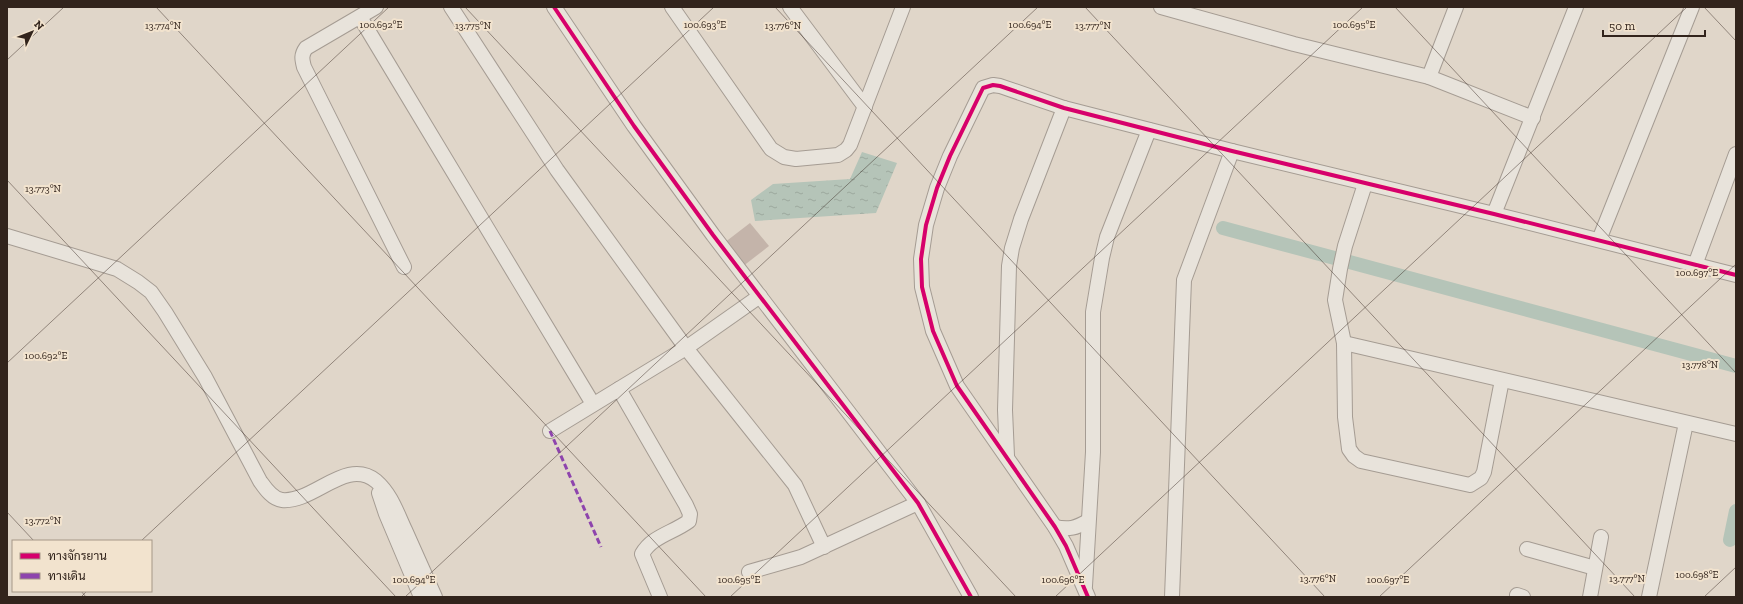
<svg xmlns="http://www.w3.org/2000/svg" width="1743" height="604" viewBox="0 0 1743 604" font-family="'Zilla Slab',Sarabun,serif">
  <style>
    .water { fill: url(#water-ripples) }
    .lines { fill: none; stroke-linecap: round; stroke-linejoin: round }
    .canal { stroke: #b5c4b8; stroke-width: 14 }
    .building { fill: #c4b4aa }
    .minor-casing { stroke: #a59c93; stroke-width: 16 }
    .minor { stroke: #e8e3db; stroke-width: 14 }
    .quiet { stroke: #8e44ad; stroke-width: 3; stroke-dasharray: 6 3; stroke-linecap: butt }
    .cycleway-casing { stroke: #f2e3ce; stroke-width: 6 }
    .cycleway { stroke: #d6006c; stroke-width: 4 }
    .ticks { fill: none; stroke: #32241c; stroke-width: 1; stroke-opacity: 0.45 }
    .ticks-label { font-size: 10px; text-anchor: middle; fill: #32241c; stroke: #f2e3ce; stroke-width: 4; stroke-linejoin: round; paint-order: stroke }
  </style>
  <defs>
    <pattern id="water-ripples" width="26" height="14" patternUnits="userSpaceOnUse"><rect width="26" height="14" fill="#b5c4b8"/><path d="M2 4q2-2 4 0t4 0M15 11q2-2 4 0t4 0" fill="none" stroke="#9ca89e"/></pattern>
  </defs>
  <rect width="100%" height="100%" fill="#e0d6c9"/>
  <polygon class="water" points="862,152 897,163 876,213 755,221 751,200 773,184 850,179"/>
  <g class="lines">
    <g class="canal">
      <polyline points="1223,228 1736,366"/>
      <polyline points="1730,540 1736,511"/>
    </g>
  </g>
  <polygon class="building" points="750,223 769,246 742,267 724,243"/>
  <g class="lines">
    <defs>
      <g id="minor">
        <path d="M376,7L306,48C301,55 302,59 304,67L404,267"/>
        <polyline points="451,7 557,170 686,348 795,485 824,547"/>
        <polyline points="554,7 634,126 713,235 918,503 971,597"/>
        <polyline points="672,7 771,149 784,157 796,159 838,155 846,150 850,145 903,7"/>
        <polyline points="790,7 865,107"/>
        <polyline points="1161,7 1294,44 1429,77 1533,118"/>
        <polyline points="360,17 593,404"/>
        <polyline points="1429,77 1456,7"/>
        <polyline points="1365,184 1345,246 1340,269 1335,300 1344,343 1345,417 1349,449 1354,456 1361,461 1470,485 1481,478 1484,472 1502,380"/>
        <polyline points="1494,214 1576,7"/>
        <path d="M7,236L117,269L138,282L151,292L165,312L205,377L260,481C265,488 272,499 282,500C314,503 346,457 376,481C391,494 397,513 405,530C415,552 425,575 435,597"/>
        <polyline points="1599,240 1692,7"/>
        <polyline points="1695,265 1736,154"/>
        <polyline points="1344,343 1736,434"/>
        <path d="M619,389L686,505L690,514L689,521C673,533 652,536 642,554L660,597"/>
        <polyline points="550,431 686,348 760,296"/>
        <polyline points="1007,456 1005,410 1009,266 1012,248 1021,219 1064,108"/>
        <polyline points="379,493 386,514 421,597"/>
        <path d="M1055,527C1069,530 1076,528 1088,521"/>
        <polyline points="1527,549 1595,568"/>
        <polyline points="749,572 801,557 918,503"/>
        <polyline points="1085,586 1093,452 1093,312 1102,258 1107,237 1149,130"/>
        <polyline points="1517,595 1523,597"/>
        <polyline points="1088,597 1066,546 1055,527 957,386 933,331 922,287 921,259 926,225 937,188 950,156 983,88 993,85 1000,86 1064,108 1232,151 1494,214 1736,275"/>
        <polyline points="1172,597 1184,280 1232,151"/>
        <polyline points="1590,597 1601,537"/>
        <polyline points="1649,597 1686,423"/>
      </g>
    </defs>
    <use href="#minor" class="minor-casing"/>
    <use href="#minor" class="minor"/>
    <polyline class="quiet" points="550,431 601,547"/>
    <defs>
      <g id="cycleway">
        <polyline points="554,7 634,126 713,235 918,503 971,597"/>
        <polyline points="1088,597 1066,546 1055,527 957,386 933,331 922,287 921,259 926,225 937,188 950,156 983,88 993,85 1000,86 1064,108 1232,151 1494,214 1736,275"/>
      </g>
    </defs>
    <use href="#cycleway" class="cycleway-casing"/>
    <use href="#cycleway" class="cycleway"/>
  </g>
  <path class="ticks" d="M156,7L706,597M465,7L1016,597M775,7L1325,597M1085,7L1635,597M1395,7L1736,373M1704,7L1736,41M7,60L64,7M7,180L396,597M7,363L389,7M7,512L34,541M141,541L714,7M81,591L86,597M81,597L87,591M405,597L1038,7M730,597L1363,7M1055,597L1687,7M1379,597L1736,264M1704,597L1736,567"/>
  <g class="ticks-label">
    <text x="1030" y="28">100.694°E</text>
    <text x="381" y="28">100.692°E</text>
    <text x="705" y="28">100.693°E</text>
    <text x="1354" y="28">100.695°E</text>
    <text x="163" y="29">13.774°N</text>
    <text x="473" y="29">13.775°N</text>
    <text x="783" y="29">13.776°N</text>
    <text x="1093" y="29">13.777°N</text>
    <text x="43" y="192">13.773°N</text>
    <text x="1697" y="276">100.697°E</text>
    <text x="46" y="359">100.692°E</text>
    <text x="1700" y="368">13.778°N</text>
    <text x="43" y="524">13.772°N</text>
    <text x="1697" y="578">100.698°E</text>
    <text x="1318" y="582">13.776°N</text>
    <text x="1627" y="582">13.777°N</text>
    <text x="414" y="583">100.694°E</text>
    <text x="739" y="583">100.695°E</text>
    <text x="1063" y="583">100.696°E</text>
    <text x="1388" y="583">100.697°E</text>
  </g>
  <rect width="1743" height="604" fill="none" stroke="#32241c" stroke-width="16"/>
  <rect x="12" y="540" width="140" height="52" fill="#f2e3ce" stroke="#a59787"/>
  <rect x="20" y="553" width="20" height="6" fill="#d6006c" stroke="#a59787"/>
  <text x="48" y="560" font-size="12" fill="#32241c">ทางจักรยาน</text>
  <rect x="20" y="573" width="20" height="6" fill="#8e44ad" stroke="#a59787"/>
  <text x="48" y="580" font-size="12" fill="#32241c">ทางเดิน</text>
  <g transform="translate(32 32) rotate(47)" stroke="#f2e3ce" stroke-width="3" paint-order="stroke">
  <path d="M0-3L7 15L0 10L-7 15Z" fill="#32241c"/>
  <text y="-6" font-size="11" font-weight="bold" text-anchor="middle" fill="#32241c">N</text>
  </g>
  <path d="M1603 30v6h102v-6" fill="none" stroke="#32241c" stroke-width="2"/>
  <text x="1609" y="30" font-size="12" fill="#32241c" stroke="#f2e3ce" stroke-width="3" paint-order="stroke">50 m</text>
</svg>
